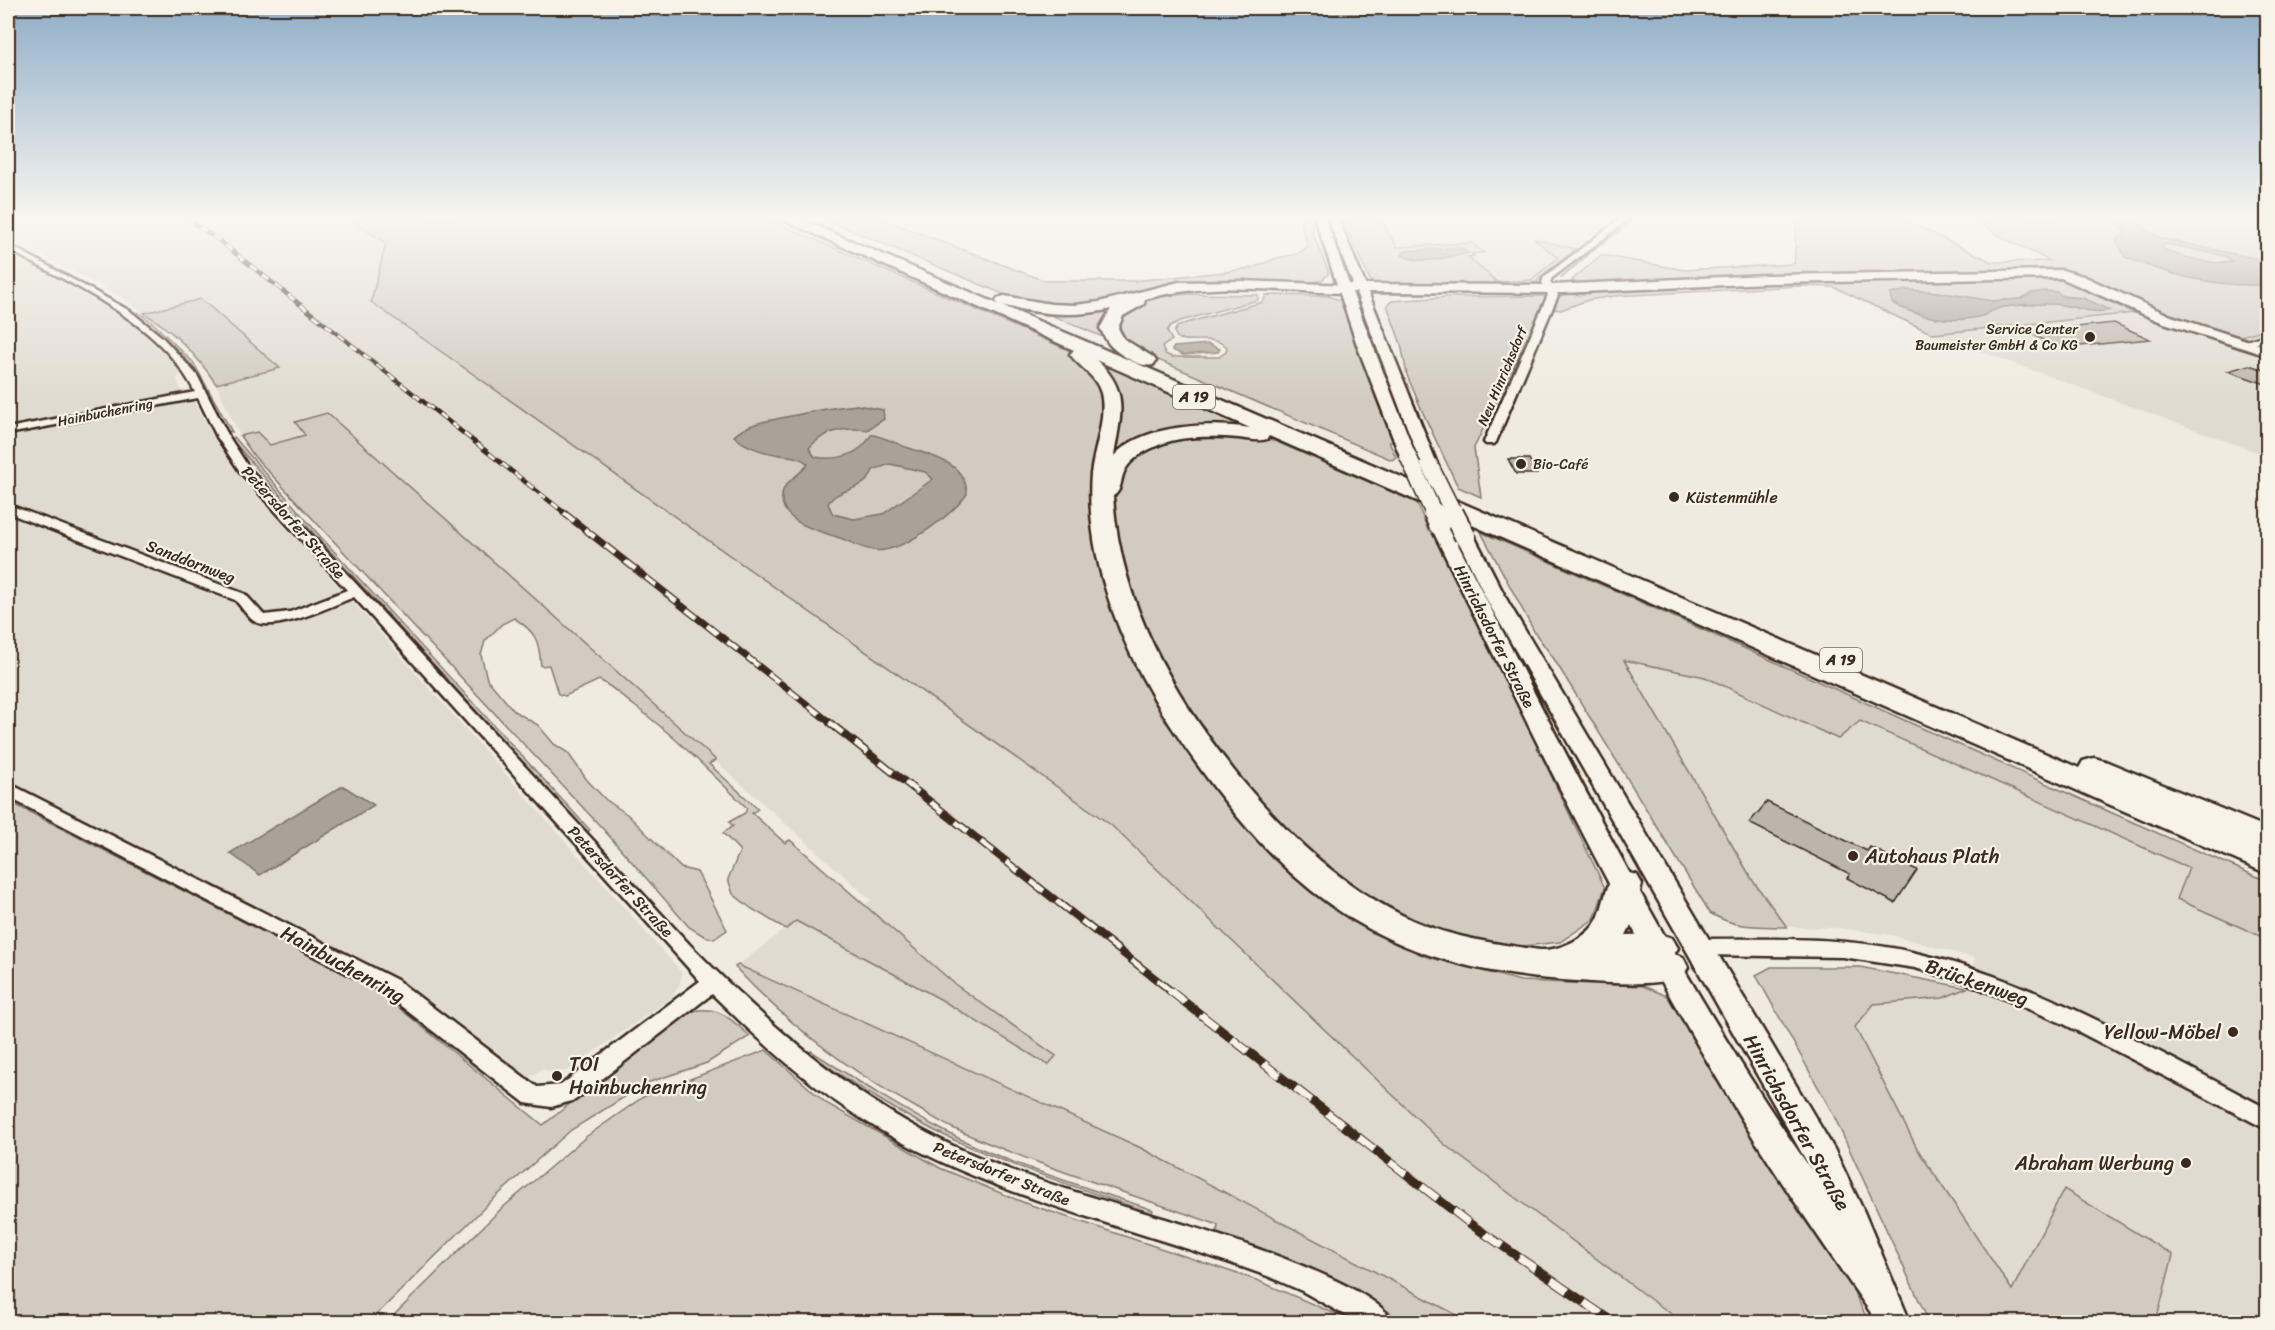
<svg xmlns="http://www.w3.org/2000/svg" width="2275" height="1330" viewBox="0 0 2275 1330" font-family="Sriracha,sans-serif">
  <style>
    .built { fill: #e0dbd0 }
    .green { fill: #d1cbc0; stroke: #867a6f; stroke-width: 1.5; fill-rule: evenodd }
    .water { fill: #aaa296; stroke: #7e7266; stroke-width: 1.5; fill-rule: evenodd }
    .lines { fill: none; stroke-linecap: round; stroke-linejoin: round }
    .stream { stroke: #7e7266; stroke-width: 3 }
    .building { fill: #bdb5aa; stroke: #3b2a1e; stroke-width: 1.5 }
    .street-casing { stroke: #3b2a1e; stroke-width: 5 }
    .secondary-casing { stroke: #3b2a1e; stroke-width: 5 }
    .highway-casing { stroke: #3b2a1e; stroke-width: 5 }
    .street { fill: #f7f3e8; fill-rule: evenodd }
    .secondary { fill: #f7f3e8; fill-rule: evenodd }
    .highway { fill: #f7f3e8; fill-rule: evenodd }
    .rail-far3-casing { stroke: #3b2a1e; stroke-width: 4.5 }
    .rail-far2-casing { stroke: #3b2a1e; stroke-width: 7 }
    .rail-far1-casing { stroke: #3b2a1e; stroke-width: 8 }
    .rail-casing { stroke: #3b2a1e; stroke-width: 9 }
    .rail-far3 { stroke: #f7f3e8; stroke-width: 3; stroke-dasharray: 8; stroke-linecap: butt }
    .rail-far2 { stroke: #f7f3e8; stroke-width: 4.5; stroke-dasharray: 13; stroke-linecap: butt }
    .rail-far1 { stroke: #f7f3e8; stroke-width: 5; stroke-dasharray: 16; stroke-linecap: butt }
    .rail { stroke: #f7f3e8; stroke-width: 7; stroke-dasharray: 20; stroke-linecap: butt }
    .secondary-bridge-far1-casing { stroke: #3b2a1e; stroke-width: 19; stroke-linecap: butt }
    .secondary-bridge-casing { stroke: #3b2a1e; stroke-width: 24; stroke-linecap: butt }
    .secondary-bridge-far1 { stroke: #f7f3e8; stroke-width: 16 }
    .secondary-bridge { stroke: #f7f3e8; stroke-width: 20 }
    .poi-dot { fill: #3b2a1e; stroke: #f7f3e8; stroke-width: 2 }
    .labels { text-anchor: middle; stroke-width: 4.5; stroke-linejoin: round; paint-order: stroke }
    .far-poi-label { font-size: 14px; fill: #3b2a1e; stroke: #f7f3e8; text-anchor: end }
    .far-street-label { font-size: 14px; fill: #3b2a1e; stroke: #f7f3e8 }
    .shield { fill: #f7f3e8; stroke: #73665b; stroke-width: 1.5 }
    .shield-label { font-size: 15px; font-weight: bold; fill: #3b2a1e }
    .poi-label { font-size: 16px; fill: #3b2a1e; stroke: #f7f3e8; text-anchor: start }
    .street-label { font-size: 16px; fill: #3b2a1e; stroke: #f7f3e8 }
    .near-poi-label { font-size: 20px; fill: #3b2a1e; stroke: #f7f3e8; text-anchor: start }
    .near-street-label { font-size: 20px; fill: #3b2a1e; stroke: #f7f3e8 }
  </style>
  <rect width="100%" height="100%" fill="#efebe0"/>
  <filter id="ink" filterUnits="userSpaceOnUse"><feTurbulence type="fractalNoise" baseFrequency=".0167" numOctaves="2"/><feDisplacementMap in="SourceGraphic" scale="12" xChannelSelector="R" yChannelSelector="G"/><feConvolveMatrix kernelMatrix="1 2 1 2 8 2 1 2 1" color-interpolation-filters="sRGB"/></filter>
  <g filter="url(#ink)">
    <g class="built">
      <polygon points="8,218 348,218 386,243 371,302 1111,825 1445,1145 1683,1322 1470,1322 1139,1147 738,965 796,921 940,999 1048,1065 1056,1056 956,985 863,906 871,900 327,413 295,422 306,434 270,445 257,432 240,436 216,384 279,368 201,299 144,313 124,299 8,237"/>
      <polygon points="1385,218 1612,218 1587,238 1577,238 1589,240 1576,249 1536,240 1559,258 1531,280 1497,282 1468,257 1471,254 1472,243 1397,247 1379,219"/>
      <polygon points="8,252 120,315 137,328 165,355 180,373 177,379 185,401 194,402 233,467 682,973 680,984 672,997 567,1071 551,1072 542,1069 504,1094 377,990 8,801"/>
      <polygon points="2157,310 2237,337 2267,329 2267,456 1933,334"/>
      <polygon points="1623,660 1705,677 1838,739 1860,721 2190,868 2177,899 2267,939 2267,1322 2156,1322 2172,1255 2064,1190 2012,1291 1918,1150 1855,1027 1874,1004 1943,998 1967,988 1975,958 1891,935 1837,928 1787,927 1753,881"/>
    </g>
    <g class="green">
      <polygon points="348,218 765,218 1030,333 1066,349 1085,362 1106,395 1092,513 1107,597 1136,665 1162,717 1251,834 1321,899 1424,956 1521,981 1643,986 1667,996 1690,1026 1727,1095 1832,1250 1869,1322 1683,1322 1650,1299 1445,1145 1111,825 371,302 386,243"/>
      <polygon points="822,218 880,218 1045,281 1132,281 1225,272 1252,268 1277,258 1297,254 1308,247 1299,218 1313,218 1313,234 1329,273 1322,280 1302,285 1201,284 1075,308 1022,302"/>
      <polygon points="1342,218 1385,218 1380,220 1397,247 1471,243 1484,253 1472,254 1474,256 1468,257 1497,282 1531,280 1558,258 1534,239 1576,249 1541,276 1537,282 1530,284 1382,285 1371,282"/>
      <polygon points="1797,218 1901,218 1992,262 2050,261 2003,238 1970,218 2267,218 2267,329 2237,337 2229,336 2157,310 2087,276 2062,270 1617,283 1575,284 1572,280 1601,255 1684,270 1794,264"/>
      <path d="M2058,278L2134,313L1933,334L1834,287L1799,286L1614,296L1588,300L1561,310L1552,309L1557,300L1563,294L1584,295V293L1678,285L1820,280L1826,283ZM1907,290L1937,292L1993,301L2021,299L2032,293L2083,298L2079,308L2052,303L2001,307L1890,294Z"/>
      <path d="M1190,288L1335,290C1305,293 1076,270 1110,340L1039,310H1093L1151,294Z"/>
      <path d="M1190,294L1258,295V300L1180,321L1170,326L1167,331L1172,340L1162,347L1165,354L1172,357H1219L1226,352L1227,347C1214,335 1194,343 1178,339L1174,332L1177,327L1186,323L1263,302L1266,295L1328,296L1342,301L1396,442H1389L1396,457L1392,460L1149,356L1128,346L1115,333L1116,318C1144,299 1156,296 1190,294Z"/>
      <polygon points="1547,296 1474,448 1481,497 1458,487 1423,413 1407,375 1401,344 1387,305 1392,301 1446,297"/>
      <path d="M201,299L280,368L216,384C197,355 174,331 144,313Z"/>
      <path d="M138,312L152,322L193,362L232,432L227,431C219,415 212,396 202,380C186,354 159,333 136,314Z"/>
      <polygon points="1091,359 1253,430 1199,428 1110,465 1116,426"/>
      <path d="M327,413L716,760L709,764L758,809L752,813L785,843L790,840L956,985L1056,1056L1048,1065L940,999L796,921L786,929L752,909L733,894L728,879L740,851L723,833L733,826L729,822L745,813L747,808C711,773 676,737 636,707C623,698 614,687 599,680L565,696L558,694L549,665L541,666C539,640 536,632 514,618L502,624L485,641L481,655L487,679L514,711L538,725L554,744L568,753L587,780L605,799L628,815L681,868L697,872L727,930L714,939L704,936L689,927L603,829L254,456L240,436L257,432L270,445L305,435L295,422Z"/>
      <polygon points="1200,433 1262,438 1277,442 1417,503 1428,530 1433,530 1605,888 1594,919 1560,942 1514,947 1440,933 1376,906 1315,866 1216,756 1143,635 1112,528 1114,485 1134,453 1150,445"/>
      <polygon points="234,437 320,536 590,830 587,832 308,527 232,440"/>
      <path d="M1481,532C1744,646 2004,767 2267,881V939L2177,899L2189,868L1860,721L1838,739L1705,677L1624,660L1753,881L1787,927C1758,926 1736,929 1710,913L1554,659L1535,633Z"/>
      <path d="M8,801L377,990L543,1125L682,1015C714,1001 727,1016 750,1036L707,1063L647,1083L571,1130L490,1202L369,1322H8Z"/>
      <path d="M738,965L1139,1147L1470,1322H1405L1362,1295L1299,1265L1217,1234L1218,1225C1131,1194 1041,1167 957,1130C943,1124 930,1115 917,1108C850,1071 787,1024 735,967Z"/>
      <polygon points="1771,967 1860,967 1967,988 1943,998 1874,1004 1855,1027 1918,1150 2012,1290 2064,1189 2173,1255 2156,1322 1929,1322 1833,1114 1756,975"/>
      <polygon points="766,1050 826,1103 940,1168 1025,1203 1259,1281 1338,1315 1349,1322 387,1322 501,1209 587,1136 643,1097"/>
      <path d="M811,1051C856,1080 901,1109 948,1133C1012,1166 1086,1187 1153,1210L1152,1213C1084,1190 1016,1168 950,1138C900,1115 854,1084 808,1053Z"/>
    </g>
    <g class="water">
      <path d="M2114,218L2134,221L2160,238L2267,261V285C2218,287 2170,276 2125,257L2116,239L2126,234ZM2167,244L2225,256L2232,261C2218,267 2177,256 2163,249V245Z"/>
      <path d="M1452,248H1461L1468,253C1449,257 1421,266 1402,255L1406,251Z"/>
      <path d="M1907,290L1937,292L1993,301L2021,299L2032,293L2044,291L2057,292L2064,297L2083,298L2110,310C2091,316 2069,303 2050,304C2035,304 2019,305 2004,307C1996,308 1989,313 1982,316C1953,324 1917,317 1892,303L1890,294Z"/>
      <polygon points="1208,344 1220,349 1218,352 1183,355 1172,350 1174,347"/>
      <path d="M857,405L883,410L884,419L867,430C845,427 824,431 809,448L815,457C836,461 860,456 871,435H874C886,438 897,444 909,448C933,456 966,463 967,494C952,515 910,546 884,550C869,553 854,543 840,538C821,531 779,524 782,495C783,481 802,474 808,464C800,456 790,457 780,455C765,453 745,447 734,436C751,421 770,421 791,416C814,411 834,407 857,405ZM890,464L925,472L933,479L883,514L854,519L833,514L828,504C838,486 866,493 873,470Z"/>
      <polygon points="343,786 374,805 260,875 230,853"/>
    </g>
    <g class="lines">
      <g class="stream">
        <polyline points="1602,243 1632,221"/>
        <polyline points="1562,277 1599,244"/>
      </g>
    </g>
    <g class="building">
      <polygon points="2114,323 2150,339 2060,348 2027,332"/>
      <polygon points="2249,365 2268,371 2268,385 2228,371"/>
      <polygon points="1508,459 1529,459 1537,474 1516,474"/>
      <polygon points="1767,802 1867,851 1870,847 1917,870 1895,903 1847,878 1850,874 1749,823"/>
    </g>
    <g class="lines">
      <defs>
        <g id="street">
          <polygon points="1621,218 1630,218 1552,278 1550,282 1558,295 1496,442 1494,444 1486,444 1484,442 1548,295 1542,282 1544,277"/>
          <path d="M8,244L130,311L162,337L197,375L229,437L249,468L690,945C752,1008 818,1068 895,1115C983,1169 1088,1196 1186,1225C1225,1237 1380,1286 1392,1322H1357L1302,1291L1270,1277C1140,1229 1003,1201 882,1131C819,1095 764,1045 712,994L575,1100L551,1107L525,1103L383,992L8,797V784L14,786L397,980L537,1087L561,1085L700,981L354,597C334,605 273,634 254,621C247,616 241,606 235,600L8,513V505L12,506L245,594L264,615L290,612L347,590L241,473L217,437L198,398L8,434V428L195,392C160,321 73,286 8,249Z"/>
          <polygon points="2268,334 2268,340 2242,347 2237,344"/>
          <path d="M1699,939C1772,939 1845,936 1916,953C2041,982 2154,1050 2268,1109V1130L2064,1024L1964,982L1915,968L1843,957L1699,955L1692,952L1689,947L1692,942Z"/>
        </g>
        <g id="secondary">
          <polygon points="1315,218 1325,218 1349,284 1353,284 1328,218 1338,218 1365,284 1551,285 1766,275 2062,270 2083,276 2171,316 2268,347 2268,356 2161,322 2061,278 1766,283 1562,293 1368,292 1437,464 1429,469 1421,464 1356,292 1352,292 1416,456 1408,461 1400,456 1357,345"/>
          <path d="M1439,520L1445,521L1448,525C1561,744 1670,968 1812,1171L1488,602L1456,536L1459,532H1471L1474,536L1508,602L1834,1149L1864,1212L1910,1322H1874L1871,1313C1821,1241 1771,1169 1726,1093C1616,910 1524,716 1430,525L1433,521Z"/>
        </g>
        <path id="highway" d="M779,218H798L998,304L996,301L998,298L1004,296L1051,304L1075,305L1099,302L1179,282L1241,281L1350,285L1352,288L1350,291L1344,293C1279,291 1208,281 1145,299L1144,304L1123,316L1118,328L1124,339L1153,357L1156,361L1153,365C1141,368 1119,355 1110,345C1106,341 1103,333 1100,328L1111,309C1074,318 1038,314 1001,305L2079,768L2083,761L2094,758L2105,761L2268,828V874L1269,436L1267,439C1258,442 1249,439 1239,438C1212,436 1177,435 1152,448C1141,453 1129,461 1124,472C1120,481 1122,491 1113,496C1120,604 1173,695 1239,777C1288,836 1341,887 1412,920C1453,938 1496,944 1540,950C1560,951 1591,937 1599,916C1604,902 1606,888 1613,875L1625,872L1637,875L1642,884L1631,925L1626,935L1660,934L1672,938L1678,948L1674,954L1683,957L1688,967L1683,977C1649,988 1597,982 1562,980C1389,967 1296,902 1197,764C1157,708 1123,650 1104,584C1094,550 1088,509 1091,474C1094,448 1107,418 1101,393C1096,375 1080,368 1070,354L1074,350ZM1096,360L1250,428C1211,422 1142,424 1114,456C1120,417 1131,390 1096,360Z"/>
      </defs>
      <use href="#street" class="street-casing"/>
      <use href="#secondary" class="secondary-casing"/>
      <use href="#highway" class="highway-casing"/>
      <use href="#street" class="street"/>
      <use href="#secondary" class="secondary"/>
      <use href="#highway" class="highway"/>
      <defs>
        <polyline id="rail-far3" points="186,218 217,239 566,514"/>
        <polyline id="rail-far2" points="564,513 832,724"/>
        <polyline id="rail-far1" points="830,723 1171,991"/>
        <polyline id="rail" points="1169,990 1469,1223 1613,1322"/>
      </defs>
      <use href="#rail-far3" class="rail-far3-casing"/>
      <use href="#rail-far2" class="rail-far2-casing"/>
      <use href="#rail-far1" class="rail-far1-casing"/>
      <use href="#rail" class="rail-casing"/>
      <use href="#rail-far3" class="rail-far3"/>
      <use href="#rail-far2" class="rail-far2"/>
      <use href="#rail-far1" class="rail-far1"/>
      <use href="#rail" class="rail"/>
      <defs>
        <g id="secondary-bridge-far1">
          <polyline points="1408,456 1434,514"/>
          <polyline points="1429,464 1454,514"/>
        </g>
        <g id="secondary-bridge">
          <polyline points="1434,513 1439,525"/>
          <polyline points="1453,513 1465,536"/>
        </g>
      </defs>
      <use href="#secondary-bridge-far1" class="secondary-bridge-far1-casing"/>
      <use href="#secondary-bridge" class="secondary-bridge-casing"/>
      <use href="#secondary-bridge-far1" class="secondary-bridge-far1"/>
      <use href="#secondary-bridge" class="secondary-bridge"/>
    </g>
  </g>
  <linearGradient id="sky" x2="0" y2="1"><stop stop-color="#8fadc7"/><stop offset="0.54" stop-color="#f8f6f1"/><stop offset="1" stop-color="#f8f6f1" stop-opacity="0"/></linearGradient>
  <rect width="2275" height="404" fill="url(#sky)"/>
  <g class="poi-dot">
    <circle cx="2090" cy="337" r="6"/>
    <circle cx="1521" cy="464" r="6"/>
    <circle cx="1674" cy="497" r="6"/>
    <circle cx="1853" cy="856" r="6"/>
    <circle cx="2233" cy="1032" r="6"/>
    <circle cx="557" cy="1076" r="6"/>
    <circle cx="2186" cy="1163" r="6"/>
  </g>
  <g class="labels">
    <g class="far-poi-label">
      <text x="2078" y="334">Service Center<tspan x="2078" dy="16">Baumeister GmbH &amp; Co KG</tspan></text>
      <text x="1533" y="469" text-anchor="start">Bio-Café</text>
    </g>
    <g class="far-street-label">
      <text transform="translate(1502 376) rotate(-67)" y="5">Neu Hinrichsdorf</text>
      <text transform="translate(105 412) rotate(-11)" y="5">Hainbuchenring</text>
    </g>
    <g class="shield">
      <rect x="1173" y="385" width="42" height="24" rx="4.5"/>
      <rect x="1820" y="648" width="42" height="24" rx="4.5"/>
    </g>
    <g class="shield-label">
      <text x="1194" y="402">A 19</text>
      <text x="1841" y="665">A 19</text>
    </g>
    <g class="poi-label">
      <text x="1686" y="503">Küstenmühle</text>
    </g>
    <g class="street-label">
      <text transform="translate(294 522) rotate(48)" y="6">Petersdorfer Straße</text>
      <text transform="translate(191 561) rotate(21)" y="6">Sanddornweg</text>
      <text transform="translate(1495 636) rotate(63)" y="6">Hinrichsdorfer Straße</text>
      <text transform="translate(621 881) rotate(47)" y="6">Petersdorfer Straße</text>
      <text transform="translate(1002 1173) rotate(22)" y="6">Petersdorfer Straße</text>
    </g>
    <g class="near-poi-label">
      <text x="1865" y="863">Autohaus Plath</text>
      <text x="2221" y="1039" text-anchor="end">Yellow-Möbel</text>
      <text x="569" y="1071">TOI<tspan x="569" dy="23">Hainbuchenring</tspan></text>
      <text x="2174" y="1170" text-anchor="end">Abraham Werbung</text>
    </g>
    <g class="near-street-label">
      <text transform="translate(343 964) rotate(29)" y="7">Hainbuchenring</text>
      <text transform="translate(1977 982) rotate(19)" y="7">Brückenweg</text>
      <text transform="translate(1797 1122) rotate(61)" y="7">Hinrichsdorfer Straße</text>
    </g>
  </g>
  <rect width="2275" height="1330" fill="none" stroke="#f7f3e8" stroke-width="30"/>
  <rect x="15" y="15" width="2245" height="1300" fill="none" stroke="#3b2a1e" stroke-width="2" filter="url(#ink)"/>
</svg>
